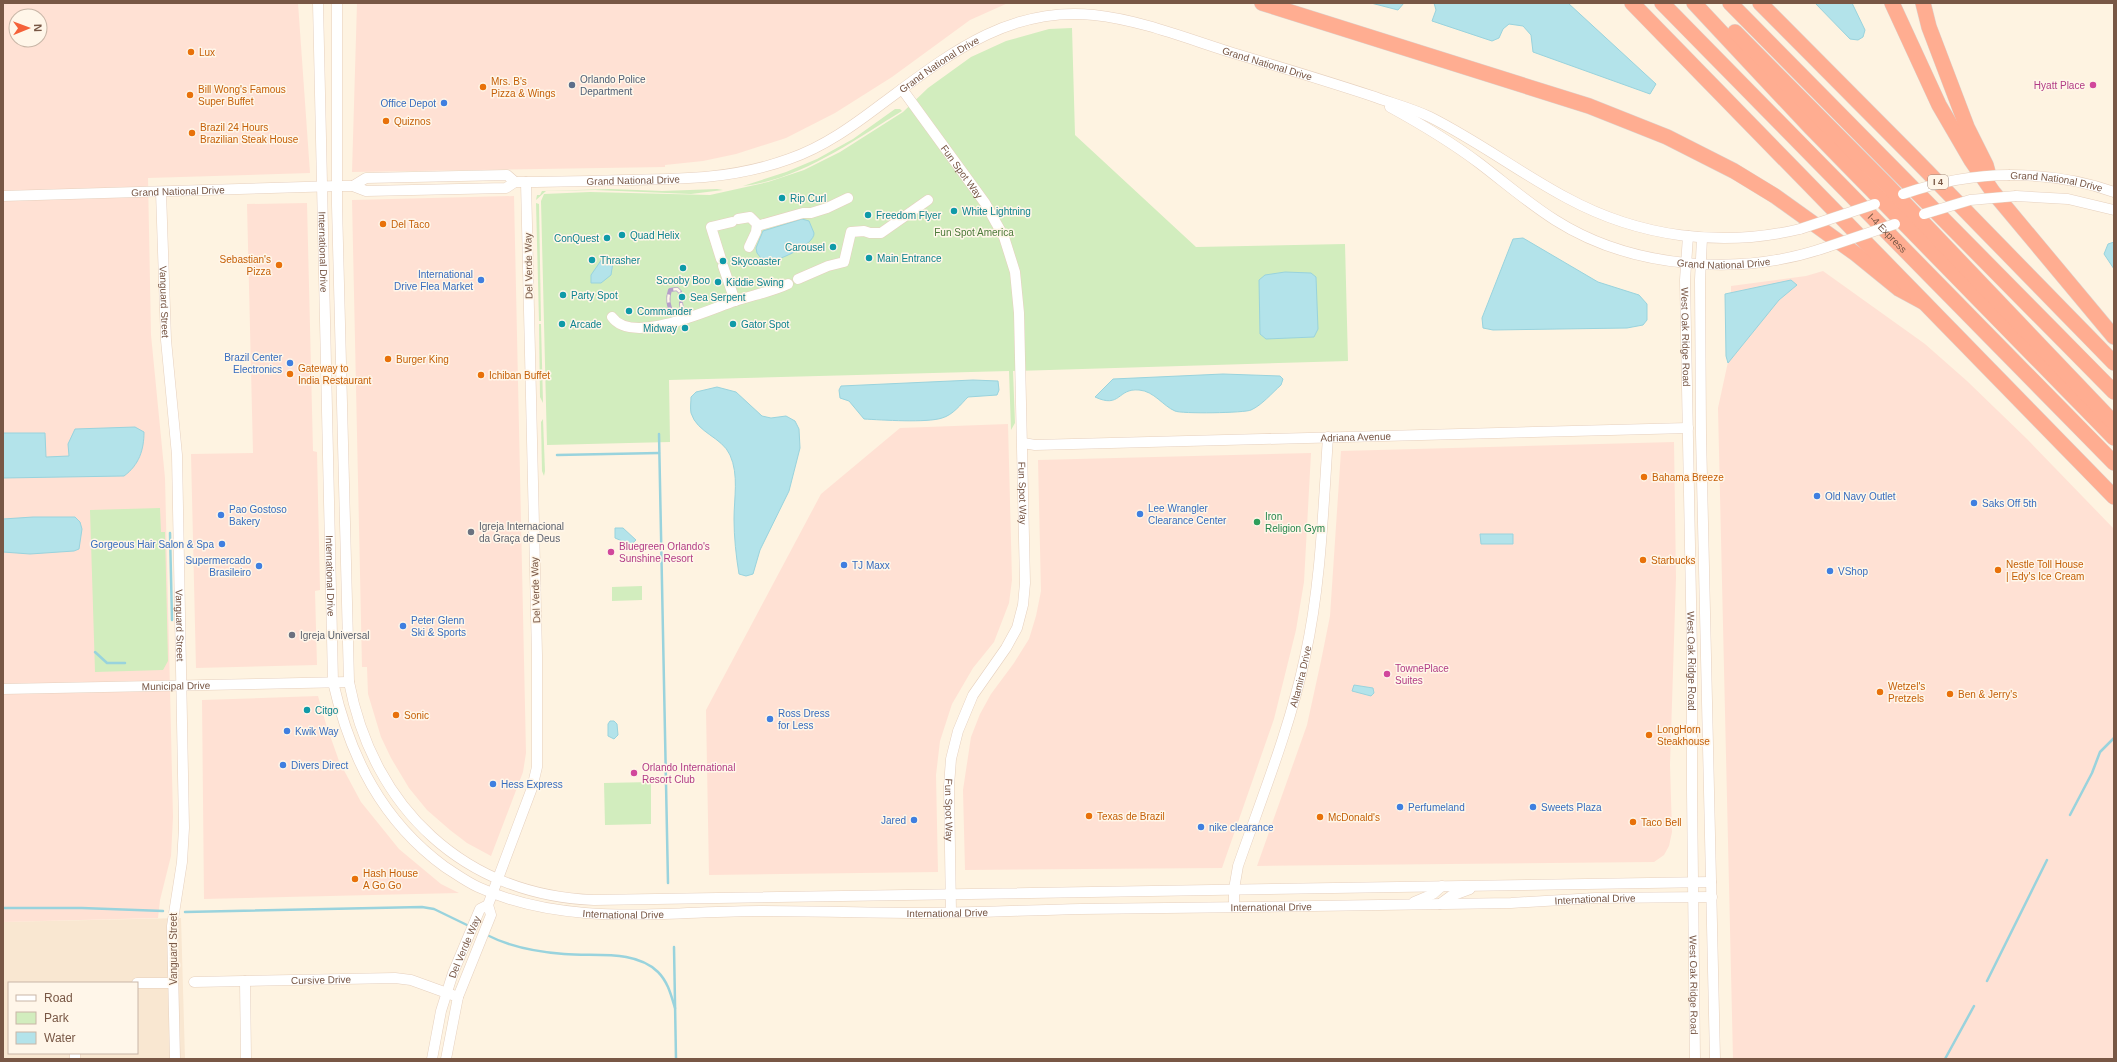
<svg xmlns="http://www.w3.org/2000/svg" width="2117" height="1062" viewBox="0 0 2117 1062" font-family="Helvetica,sans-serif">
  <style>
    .residential { fill: #f9e7d1; fill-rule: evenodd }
    .commercial { fill: #ffe1d4; fill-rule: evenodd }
    .green { fill: #d2edbe }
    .water { fill: #b3e3ea; stroke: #99d3dd }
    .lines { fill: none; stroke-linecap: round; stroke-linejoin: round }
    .stream { stroke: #99d3dd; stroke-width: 2.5 }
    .minor-casing { stroke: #e6d0be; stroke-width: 11 }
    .highway-casing { stroke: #dcd3cf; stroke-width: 16 }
    .minor { stroke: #fff; stroke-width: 10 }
    .highway { stroke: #ffad91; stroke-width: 15 }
    .rail-casing { stroke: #b59fc9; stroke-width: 4 }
    .rail { stroke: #fff6e9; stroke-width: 2.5; stroke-dasharray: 8; stroke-linecap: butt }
    .minor-bridge-casing { stroke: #e6d0be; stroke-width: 11; stroke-linecap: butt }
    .minor-bridge { stroke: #fff; stroke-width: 10 }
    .food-dot { fill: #e8710a; stroke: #fff6e9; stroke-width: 1.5 }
    .service-dot { fill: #5c6f8a; stroke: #fff6e9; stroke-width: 1.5 }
    .hotel-dot { fill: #d1479c; stroke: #fff6e9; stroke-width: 1.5 }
    .shop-dot { fill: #3f7fe0; stroke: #fff6e9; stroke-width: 1.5 }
    .culture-dot { fill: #0f9aa8; stroke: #fff6e9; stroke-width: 1.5 }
    .leisure-dot { fill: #2e9e5b; stroke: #fff6e9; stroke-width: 1.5 }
    .worship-dot { fill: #6b7280; stroke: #fff6e9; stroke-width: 1.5 }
    .labels { text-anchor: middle; stroke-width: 3; stroke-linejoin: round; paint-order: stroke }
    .shield { fill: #fff6e9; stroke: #a08776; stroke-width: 1 }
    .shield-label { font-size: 9px; font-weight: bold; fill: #785745 }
    .food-label { font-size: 10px; fill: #c56008; stroke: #fff6e9; text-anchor: start }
    .street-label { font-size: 10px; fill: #785745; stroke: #fff6e9 }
    .service-label { font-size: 10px; fill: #4e5e75; stroke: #fff6e9; text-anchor: start }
    .hotel-label { font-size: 10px; fill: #b23c85; stroke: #fff6e9; text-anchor: start }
    .shop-label { font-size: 10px; fill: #366cbe; stroke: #fff6e9; text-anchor: start }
    .culture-label { font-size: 10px; fill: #0d838f; stroke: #fff6e9; text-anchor: start }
    .park-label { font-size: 10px; fill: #4d7a3a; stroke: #fff6e9 }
    .leisure-label { font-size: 10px; fill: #27864d; stroke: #fff6e9; text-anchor: start }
    .worship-label { font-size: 10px; fill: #5b616d; stroke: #fff6e9; text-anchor: start }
  </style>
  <rect width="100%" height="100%" fill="#fef3e1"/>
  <path class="residential" d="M181,918L185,1059H3V922ZM9,983H137V1053H9Z"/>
  <g class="commercial">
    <path d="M3,3H298L310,173L148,178L151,335L165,478L173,817L171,856L160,900L158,918L3,922ZM16,16H40V40H16Z"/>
    <polygon points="357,3 1008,3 970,20 892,77 835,113 786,138 736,154 703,161 665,165 665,167 352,172"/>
    <polygon points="514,196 526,753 523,772 491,856 467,843 450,830 427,810 409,788 391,758 381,737 368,694 367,667 362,667 352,200"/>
    <polygon points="307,203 313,451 317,452 320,590 315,591 317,665 196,668 191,454 253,453 247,204"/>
    <polygon points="1823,271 1925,344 1967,381 2027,439 2114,529 2114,1059 1733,1059 1718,408 1731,348 1731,286 1806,276"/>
    <polygon points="1008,424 1012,580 1009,603 994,642 973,668 952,704 940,741 936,775 938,872 709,875 706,710 821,494 900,428"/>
    <polygon points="1674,442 1676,578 1670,765 1672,832 1669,846 1664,855 1654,862 1257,866 1307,725 1321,661 1330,616 1341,451"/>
    <polygon points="1311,453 1304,582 1296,630 1274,719 1222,868 965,870 963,790 971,737 980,714 991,694 1014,663 1029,639 1036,616 1041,591 1038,460"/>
    <polygon points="318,696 326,724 339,761 361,802 399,849 441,884 459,893 204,899 202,700"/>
  </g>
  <g class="green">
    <polygon points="1072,28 1075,135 1196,247 1345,244 1348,361 1013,371 1015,423 1011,430 1009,371 669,380 670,442 547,445 541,201 544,194 590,192 710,195 768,182 804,170 840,152 903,112 928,88 971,57 1006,41 1049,29"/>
    <path d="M895,109H900L902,111C854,140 800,180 743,186L786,172L817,159L853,139Z"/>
    <polygon points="611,189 662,191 717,189 723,190 691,194 595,190 546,191 536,200 537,195 540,195 542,191"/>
    <polygon points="536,203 539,204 541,321 539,321"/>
    <polygon points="539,324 541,324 543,403 540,397"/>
    <polygon points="543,419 545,471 544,476 542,471 541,422"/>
    <polygon points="160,508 161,532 165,532 165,534 168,661 163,670 95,672 90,510"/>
    <polygon points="642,586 642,600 612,601 612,587"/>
    <polygon points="651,782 651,824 605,825 604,783"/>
  </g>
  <g class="water">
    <polygon points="1371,3 1404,3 1398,10"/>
    <polygon points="1434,3 1568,3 1656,84 1650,94 1533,52 1531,35 1523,26 1509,24 1503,29 1499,38 1492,41 1432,21 1436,10"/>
    <polygon points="1815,3 1852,3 1865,30 1863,37 1858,40 1850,39"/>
    <path d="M802,219L809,221L814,233C815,245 775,263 764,262L757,253L756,248L763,231Z"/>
    <polygon points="1523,238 1598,282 1639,295 1647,304 1647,320 1643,325 1627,328 1493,330 1483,328 1482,318 1513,239"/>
    <polygon points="2114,242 2114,269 2104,254 2108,244"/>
    <polygon points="602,259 609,259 613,262 611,275 601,283 591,283 591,275"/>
    <polygon points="1285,272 1311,273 1316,277 1318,329 1314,337 1266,339 1260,334 1259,280 1265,275"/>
    <polygon points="1791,280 1797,285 1779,300 1728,363 1726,356 1725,294"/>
    <path d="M1223,374L1280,376L1283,379L1281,385C1272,393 1262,405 1251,410C1245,413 1181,414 1175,411C1163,406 1154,391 1139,390C1117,388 1121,409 1095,397L1113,379Z"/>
    <path d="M973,380L998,381L999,390L997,395L968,397C961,404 953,415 942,418C927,423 882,420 864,419L849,401L840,398L839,390L841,386Z"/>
    <path d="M717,387L736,392L762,416L771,418L786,416L795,421L799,429L800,448L789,491L760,550L753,574L746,576L739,574C736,556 734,537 734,519C734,498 739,475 730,455C722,437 697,433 691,413C690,408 691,402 691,397L696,392Z"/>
    <path d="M135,427L144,432C144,450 139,465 124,476L3,478V433H45L46,457L69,456L68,444L75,429Z"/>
    <polygon points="33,517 75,517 80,522 82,529 79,549 74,551 30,554 3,552 3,519"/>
    <polygon points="615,528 623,528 636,540 626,549 623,546 622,541 615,538"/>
    <polygon points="1480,534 1513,534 1513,544 1481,544"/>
    <polygon points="1354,685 1373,688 1374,693 1371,696 1352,691"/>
    <polygon points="610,721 614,721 617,724 618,735 614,739 608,736 608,724"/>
  </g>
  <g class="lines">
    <g class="stream">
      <polyline points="659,434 668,883"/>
      <polyline points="557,455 659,453"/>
      <polyline points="170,533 172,620"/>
      <polyline points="95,652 107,663 125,663"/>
      <polyline points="2070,815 2092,773 2100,752 2114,738"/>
      <polyline points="3,908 82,908 163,911"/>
      <polyline points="185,912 422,907 434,909 469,926"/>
      <path d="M487,935C510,947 539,952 564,954C594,957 634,949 658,972C668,982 671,995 675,1008"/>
      <polyline points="674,947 676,1059"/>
      <polyline points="1987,981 2047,860"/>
      <polyline points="1945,1059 1974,1006"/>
    </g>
    <defs>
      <g id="minor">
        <path id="s1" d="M318,3L333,682C350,757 382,821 445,867C456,874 467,882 478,887C567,928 667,911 761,911C816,911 870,913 924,913C976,913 1029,910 1081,909C1224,907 1368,906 1511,903L1595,898L1712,897"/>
        <path d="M337,3V205L349,682C373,808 464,895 594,900L1711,882"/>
        <path id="s2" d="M902,89L985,203L1004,237L1015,272L1019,313L1025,583L1023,605L1017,628L1006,648L973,695L958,731L951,759L949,786L951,912"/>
        <path id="s3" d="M1390,107C1421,124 1451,142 1479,163C1504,182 1528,203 1555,220C1632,269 1741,277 1827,247"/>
        <path id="s4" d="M2010,175C2046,175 2081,180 2114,192"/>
        <polyline points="353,186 366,178 507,175 515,182"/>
        <path id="s5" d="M161,192L166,340L177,455L184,828L182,862L172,926L175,1059"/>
        <path id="s6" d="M3,196L338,186H353L366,191L506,188L515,182C552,182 589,181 625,180C683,179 734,179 789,159C824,147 854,125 883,103C948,55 1008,6 1094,15C1141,20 1188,39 1233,53C1280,67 1326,81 1372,96C1391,103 1411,108 1430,117C1478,141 1520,173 1567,198C1639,237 1721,248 1800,229"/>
        <polyline points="2016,196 2068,199 2114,210"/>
        <polyline points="738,219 750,217 757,224 756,232 749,247"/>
        <polyline points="757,226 803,213 811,213 827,208 848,198"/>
        <path id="s7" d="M1688,236L1685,280L1692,653V791L1695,1059"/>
        <polyline points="1702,238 1700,280 1701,434 1715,1059"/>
        <polyline points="721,259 711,227 732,222"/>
        <polyline points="723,266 735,301"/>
        <polyline points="798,279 828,266 844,262 851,232 864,231 870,233 881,233 928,200"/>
        <path d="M612,317C632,346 710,309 735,301C753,295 771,292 788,284"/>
        <path id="s8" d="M1023,443L1035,445L1688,428"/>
        <path id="s9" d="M3,689L349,682"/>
        <polyline points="1414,902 1433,894 1442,886"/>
        <polyline points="1440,904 1451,896 1470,889"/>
        <polyline points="488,905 532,788 537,767 537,655 526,182"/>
        <path id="s10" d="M1234,907V889L1238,866C1262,797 1290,728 1305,657C1321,584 1323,511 1328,437"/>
        <polyline points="245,981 246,1059"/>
        <path id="s11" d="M194,982L395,978L411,980L458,997"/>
        <polyline points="137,983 173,983"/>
        <polyline points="75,1053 75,1059"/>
        <path id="s12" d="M432,1059L441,1011L453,973L480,909L488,905"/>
        <polyline points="446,1059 458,997 491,915 488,905"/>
      </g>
      <g id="highway">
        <polyline points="1262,3 1589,106 1667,137 1734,171 1775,196 1856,254 1899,289 1923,302"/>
        <polyline points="1632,3 2114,497"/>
        <path id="s13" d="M1662,3L2114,463"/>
        <polyline points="1694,3 1810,127 2114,438"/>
        <polyline points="1730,3 2114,392"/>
        <polyline points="1760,3 1913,157 2114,363"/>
        <polyline points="1892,3 1939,105 1971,160 1993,192 2114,337"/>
        <polyline points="1923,3 1929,27 1967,127 1986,165 1989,176"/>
        <polyline points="1735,32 1887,185 2114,423"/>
      </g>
    </defs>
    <use href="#minor" class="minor-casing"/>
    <use href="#highway" class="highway-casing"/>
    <use href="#minor" class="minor"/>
    <use href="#highway" class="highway"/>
    <defs>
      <path id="rail" d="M680,292L677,289L670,290C667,298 668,307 673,313H678L682,309L681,303"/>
    </defs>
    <use href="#rail" class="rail-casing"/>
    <use href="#rail" class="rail"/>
    <defs>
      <g id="minor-bridge">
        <path d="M1903,194C1938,182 1974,175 2010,175"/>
        <polyline points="1924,214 1970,200 2016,196"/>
        <polyline points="1800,229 1875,204"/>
        <polyline points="1827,247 1895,224"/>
      </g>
    </defs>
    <use href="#minor-bridge" class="minor-bridge-casing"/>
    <use href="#minor-bridge" class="minor-bridge"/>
  </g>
  <g class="food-dot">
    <circle cx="191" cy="52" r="4"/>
    <circle cx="483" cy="87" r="4"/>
    <circle cx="190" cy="95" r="4"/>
    <circle cx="386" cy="121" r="4"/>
    <circle cx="192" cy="133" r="4"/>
    <circle cx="383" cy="224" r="4"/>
    <circle cx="279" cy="265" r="4"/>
    <circle cx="388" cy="359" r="4"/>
    <circle cx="290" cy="374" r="4"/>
    <circle cx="481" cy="375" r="4"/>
    <circle cx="1644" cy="477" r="4"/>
    <circle cx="1643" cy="560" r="4"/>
    <circle cx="1998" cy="570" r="4"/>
    <circle cx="1880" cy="692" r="4"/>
    <circle cx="1950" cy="694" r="4"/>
    <circle cx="396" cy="715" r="4"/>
    <circle cx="1649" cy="735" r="4"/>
    <circle cx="1089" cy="816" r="4"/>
    <circle cx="1320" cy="817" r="4"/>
    <circle cx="1633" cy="822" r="4"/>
    <circle cx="355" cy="879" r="4"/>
  </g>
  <circle class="service-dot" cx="572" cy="85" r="4"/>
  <g class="hotel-dot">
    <circle cx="2093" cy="85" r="4"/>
    <circle cx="611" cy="552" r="4"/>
    <circle cx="1387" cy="674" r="4"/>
    <circle cx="634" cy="773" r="4"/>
  </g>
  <g class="shop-dot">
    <circle cx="444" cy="103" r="4"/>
    <circle cx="481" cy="280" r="4"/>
    <circle cx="290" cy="363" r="4"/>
    <circle cx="1817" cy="496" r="4"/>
    <circle cx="1974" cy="503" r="4"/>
    <circle cx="1140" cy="514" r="4"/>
    <circle cx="221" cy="515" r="4"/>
    <circle cx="222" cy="544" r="4"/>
    <circle cx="844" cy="565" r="4"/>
    <circle cx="259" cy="566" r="4"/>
    <circle cx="1830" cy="571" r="4"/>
    <circle cx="403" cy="626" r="4"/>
    <circle cx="770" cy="719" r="4"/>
    <circle cx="287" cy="731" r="4"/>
    <circle cx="283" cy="765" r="4"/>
    <circle cx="493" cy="784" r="4"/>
    <circle cx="1400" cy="807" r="4"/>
    <circle cx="1533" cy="807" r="4"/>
    <circle cx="914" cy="820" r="4"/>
    <circle cx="1201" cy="827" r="4"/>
  </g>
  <g class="culture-dot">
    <circle cx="782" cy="198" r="4"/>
    <circle cx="954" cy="211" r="4"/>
    <circle cx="868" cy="215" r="4"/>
    <circle cx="622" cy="235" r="4"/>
    <circle cx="607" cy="238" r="4"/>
    <circle cx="833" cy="247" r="4"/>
    <circle cx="869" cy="258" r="4"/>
    <circle cx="592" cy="260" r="4"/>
    <circle cx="723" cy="261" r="4"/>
    <circle cx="683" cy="268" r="4"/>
    <circle cx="718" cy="282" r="4"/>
    <circle cx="563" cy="295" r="4"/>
    <circle cx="682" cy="297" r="4"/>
    <circle cx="629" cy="311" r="4"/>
    <circle cx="562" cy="324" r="4"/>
    <circle cx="733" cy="324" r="4"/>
    <circle cx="685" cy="328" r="4"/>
    <circle cx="307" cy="710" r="4"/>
  </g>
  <circle class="leisure-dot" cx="1257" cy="522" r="4"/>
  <g class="worship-dot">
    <circle cx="471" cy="532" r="4"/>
    <circle cx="292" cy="635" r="4"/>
  </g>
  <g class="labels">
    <rect class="shield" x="1928" y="175" width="20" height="14" rx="3"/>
    <g class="shield-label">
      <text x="1938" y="185">I 4</text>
    </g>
    <g class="food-label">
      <text x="199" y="56">Lux</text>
      <text x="491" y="85">Mrs. B's<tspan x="491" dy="12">Pizza &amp; Wings</tspan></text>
      <text x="198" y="93">Bill Wong's Famous<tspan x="198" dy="12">Super Buffet</tspan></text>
      <text x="394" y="125">Quiznos</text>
      <text x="200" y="131">Brazil 24 Hours<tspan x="200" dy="12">Brazilian Steak House</tspan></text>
      <text x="391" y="228">Del Taco</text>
      <text x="271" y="263" text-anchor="end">Sebastian's<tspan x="271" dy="12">Pizza</tspan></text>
      <text x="396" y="363">Burger King</text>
      <text x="298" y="372">Gateway to<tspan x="298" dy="12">India Restaurant</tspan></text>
      <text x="489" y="379">Ichiban Buffet</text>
      <text x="1652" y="481">Bahama Breeze</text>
      <text x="1651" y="564">Starbucks</text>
      <text x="2006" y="568">Nestle Toll House<tspan x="2006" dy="12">| Edy's Ice Cream</tspan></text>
      <text x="1888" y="690">Wetzel's<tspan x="1888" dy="12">Pretzels</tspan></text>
      <text x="1958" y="698">Ben &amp; Jerry's</text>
      <text x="404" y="719">Sonic</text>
      <text x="1657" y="733">LongHorn<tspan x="1657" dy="12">Steakhouse</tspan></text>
      <text x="1097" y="820">Texas de Brazil</text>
      <text x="1328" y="821">McDonald's</text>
      <text x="1641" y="826">Taco Bell</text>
      <text x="363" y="877">Hash House<tspan x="363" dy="12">A Go Go</tspan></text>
    </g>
    <g class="street-label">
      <text dy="4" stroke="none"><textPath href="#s6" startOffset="1316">Grand National Drive</textPath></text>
      <text dy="4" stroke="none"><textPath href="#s6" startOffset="969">Grand National Drive</textPath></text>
      <text dy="4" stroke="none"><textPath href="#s2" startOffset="102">Fun Spot Way</textPath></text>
      <text dy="4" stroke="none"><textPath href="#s6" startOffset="633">Grand National Drive</textPath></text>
      <text dy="4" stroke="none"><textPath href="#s4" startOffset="47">Grand National Drive</textPath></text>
      <text dy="4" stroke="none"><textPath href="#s6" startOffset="175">Grand National Drive</textPath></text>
      <text dy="4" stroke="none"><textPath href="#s13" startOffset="322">I-4 Express</textPath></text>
      <text dy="4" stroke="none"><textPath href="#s1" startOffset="249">International Drive</textPath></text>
      <text dy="4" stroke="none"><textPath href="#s3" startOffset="377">Grand National Drive</textPath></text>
      <text transform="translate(528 266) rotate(-91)" y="4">Del Verde Way</text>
      <text dy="4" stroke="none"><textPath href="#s5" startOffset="110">Vanguard Street</textPath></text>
      <text dy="4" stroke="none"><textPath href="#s7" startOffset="101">West Oak Ridge Road</textPath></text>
      <text dy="4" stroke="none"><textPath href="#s8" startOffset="333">Adriana Avenue</textPath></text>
      <text dy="4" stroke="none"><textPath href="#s2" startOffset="438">Fun Spot Way</textPath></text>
      <text dy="4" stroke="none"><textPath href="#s1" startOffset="573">International Drive</textPath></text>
      <text transform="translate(535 590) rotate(-92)" y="4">Del Verde Way</text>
      <text dy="4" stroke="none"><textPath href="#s5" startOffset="434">Vanguard Street</textPath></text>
      <text dy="4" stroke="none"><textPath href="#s7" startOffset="425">West Oak Ridge Road</textPath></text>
      <text dy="4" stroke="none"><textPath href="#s10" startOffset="241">Altamira Drive</textPath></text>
      <text dy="4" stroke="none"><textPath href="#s9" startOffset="173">Municipal Drive</textPath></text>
      <text dy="4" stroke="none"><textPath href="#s2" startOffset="773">Fun Spot Way</textPath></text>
      <text dy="4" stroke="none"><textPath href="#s1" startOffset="2060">International Drive</textPath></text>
      <text dy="4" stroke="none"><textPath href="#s1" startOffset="1736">International Drive</textPath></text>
      <text dy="4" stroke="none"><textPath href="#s1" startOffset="1412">International Drive</textPath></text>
      <text dy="4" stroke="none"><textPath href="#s1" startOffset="1088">International Drive</textPath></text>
      <text dy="4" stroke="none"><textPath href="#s12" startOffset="117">Del Verde Way</textPath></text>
      <text transform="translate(173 949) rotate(-90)" y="4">Vanguard Street</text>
      <text dy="4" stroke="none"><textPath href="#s11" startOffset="127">Cursive Drive</textPath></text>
      <text dy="4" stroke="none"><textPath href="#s7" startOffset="749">West Oak Ridge Road</textPath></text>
    </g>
    <g class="service-label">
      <text x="580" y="83">Orlando Police<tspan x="580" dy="12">Department</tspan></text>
    </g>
    <g class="hotel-label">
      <text x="2085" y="89" text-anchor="end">Hyatt Place</text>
      <text x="619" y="550">Bluegreen Orlando's<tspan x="619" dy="12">Sunshine Resort</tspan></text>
      <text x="1395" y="672">TownePlace<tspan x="1395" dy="12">Suites</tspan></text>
      <text x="642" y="771">Orlando International<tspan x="642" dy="12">Resort Club</tspan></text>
    </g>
    <g class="shop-label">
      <text x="436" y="107" text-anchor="end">Office Depot</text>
      <text x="473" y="278" text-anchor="end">International<tspan x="473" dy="12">Drive Flea Market</tspan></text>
      <text x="282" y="361" text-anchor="end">Brazil Center<tspan x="282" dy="12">Electronics</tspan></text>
      <text x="1825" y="500">Old Navy Outlet</text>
      <text x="1982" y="507">Saks Off 5th</text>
      <text x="1148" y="512">Lee Wrangler<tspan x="1148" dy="12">Clearance Center</tspan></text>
      <text x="229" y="513">Pao Gostoso<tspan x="229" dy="12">Bakery</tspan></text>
      <text x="214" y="548" text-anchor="end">Gorgeous Hair Salon &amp; Spa</text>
      <text x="251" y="564" text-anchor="end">Supermercado<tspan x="251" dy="12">Brasileiro</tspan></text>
      <text x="852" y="569">TJ Maxx</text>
      <text x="1838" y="575">VShop</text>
      <text x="411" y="624">Peter Glenn<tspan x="411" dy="12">Ski &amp; Sports</tspan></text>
      <text x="778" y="717">Ross Dress<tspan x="778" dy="12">for Less</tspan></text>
      <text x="295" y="735">Kwik Way</text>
      <text x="291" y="769">Divers Direct</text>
      <text x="501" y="788">Hess Express</text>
      <text x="1408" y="811">Perfumeland</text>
      <text x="1541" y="811">Sweets Plaza</text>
      <text x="906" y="824" text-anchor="end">Jared</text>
      <text x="1209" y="831">nike clearance</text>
    </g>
    <g class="culture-label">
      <text x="790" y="202">Rip Curl</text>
      <text x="962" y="215">White Lightning</text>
      <text x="876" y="219">Freedom Flyer</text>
      <text x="630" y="239">Quad Helix</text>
      <text x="599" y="242" text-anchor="end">ConQuest</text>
      <text x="825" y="251" text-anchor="end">Carousel</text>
      <text x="877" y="262">Main Entrance</text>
      <text x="600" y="264">Thrasher</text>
      <text x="731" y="265">Skycoaster</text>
      <text x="683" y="284" text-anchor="middle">Scooby Boo</text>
      <text x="726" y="286">Kiddie Swing</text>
      <text x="571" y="299">Party Spot</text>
      <text x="690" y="301">Sea Serpent</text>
      <text x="637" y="315">Commander</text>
      <text x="570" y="328">Arcade</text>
      <text x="741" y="328">Gator Spot</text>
      <text x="677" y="332" text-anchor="end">Midway</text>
      <text x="315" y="714">Citgo</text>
    </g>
    <g class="park-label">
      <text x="974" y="236">Fun Spot America</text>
    </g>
    <g class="leisure-label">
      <text x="1265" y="520">Iron<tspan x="1265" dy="12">Religion Gym</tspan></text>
    </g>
    <g class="worship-label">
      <text x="479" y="530">Igreja Internacional<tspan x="479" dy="12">da Graça de Deus</tspan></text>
      <text x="300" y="639">Igreja Universal</text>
    </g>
  </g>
  <rect width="2117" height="1062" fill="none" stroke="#785745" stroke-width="8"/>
  <rect x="8" y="982" width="130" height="72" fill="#fff6e9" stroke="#c9b6a7"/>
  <rect x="16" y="995" width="20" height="6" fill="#ffffff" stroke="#c9b6a7"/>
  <text x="44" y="1002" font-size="12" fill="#785745">Road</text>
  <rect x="16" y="1012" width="20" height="12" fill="#d2edbe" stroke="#c9b6a7"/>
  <text x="44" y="1022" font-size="12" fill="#785745">Park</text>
  <rect x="16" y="1032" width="20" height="12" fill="#b3e3ea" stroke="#c9b6a7"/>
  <text x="44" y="1042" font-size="12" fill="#785745">Water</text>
  <g transform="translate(28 28) rotate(89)"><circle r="19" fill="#fff6e9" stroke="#c9b6a7"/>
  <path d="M0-3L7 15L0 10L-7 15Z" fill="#f56139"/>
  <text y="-6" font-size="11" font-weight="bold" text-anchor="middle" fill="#785745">N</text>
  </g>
</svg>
